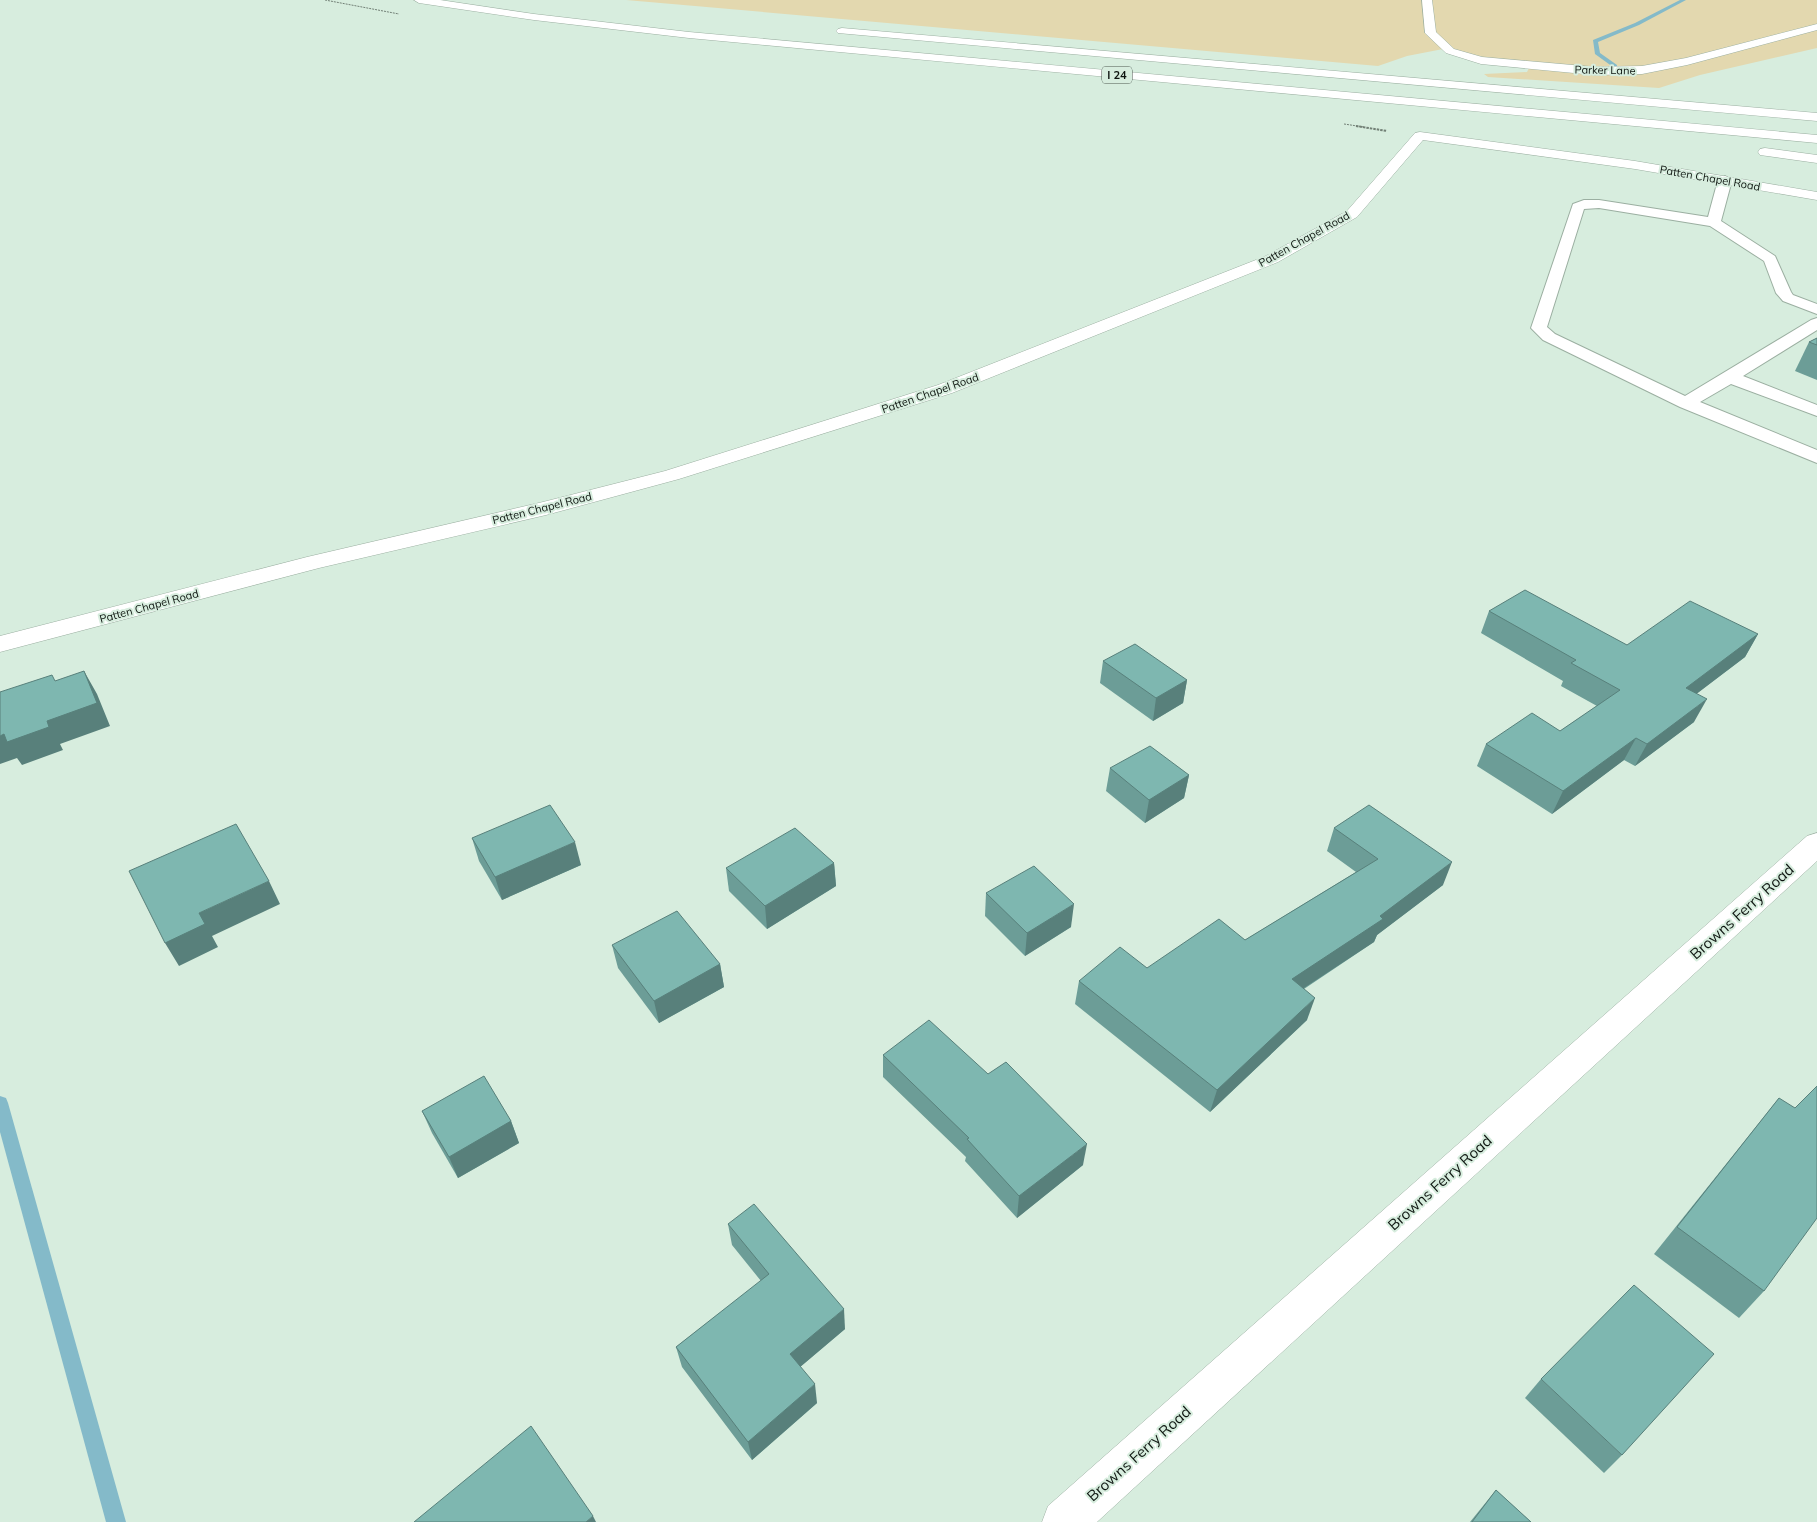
<svg xmlns="http://www.w3.org/2000/svg" width="1817" height="1522" viewBox="0 0 1817 1522" font-family="Mulish,sans-serif">
  <style>
    .green { fill: #e3d8af }
    .lines { fill: none; stroke-linecap: round; stroke-linejoin: round }
    .stream { fill: #84bac9; fill-rule: evenodd }
    .lane-casing { stroke: #9bafa1; stroke-width: 2 }
    .street-casing { stroke: #9bafa1; stroke-width: 1 }
    .secondary-casing { stroke: #9bafa1; stroke-width: 1 }
    .highway-casing { stroke: #9bafa1; stroke-width: 1 }
    .path-far1 { stroke: #728076; stroke-width: 1; stroke-dasharray: 2 1; stroke-linecap: butt }
    .path { stroke: #728076; stroke-width: 2; stroke-dasharray: 2.5 1; stroke-linecap: butt }
    .lane { fill: #fff; fill-rule: evenodd }
    .street { fill: #fff; fill-rule: evenodd }
    .secondary { fill: #fff; fill-rule: evenodd }
    .highway { fill: #fff; fill-rule: evenodd }
    .wall { fill: #6c9d97 }
    .shaded-wall { fill: #58807b }
    .building { fill: #7eb7b0; stroke: #58807b }
    .labels { text-anchor: middle; stroke-width: 4; stroke-linejoin: round; paint-order: stroke }
    .far-street-label { font-size: 11px; fill: #0d140f; stroke: #d7edde }
    .shield { fill: #d7edde; stroke: #4a554d; stroke-width: 1 }
    .shield-label { font-size: 11px; font-weight: bold; fill: #0d140f }
    .near-street-label { font-size: 15px; fill: #0d140f; stroke: #d7edde }
  </style>
  <rect width="100%" height="100%" fill="#d7edde"/>
  <polygon class="green" points="626,0 1817,0 1817,48 1700,75 1659,88 1488,77 1484,74 1527,72 1531,64 1492,59 1443,49 1407,56 1378,66"/>
  <g class="lines">
    <g class="stream">
      <polygon points="1680,0 1686,0 1639,25 1598,42 1600,53 1617,65 1617,67 1613,67 1595,54 1593,40 1635,23"/>
      <polygon points="0,1096 6,1098 8,1103 126,1522 106,1522 0,1132"/>
    </g>
    <defs>
      <polygon id="lane" points="1725,176 1732,180 1721,221 1775,256 1791,292 1793,295 1817,304 1817,314 1783,301 1776,293 1764,261 1710,226 1599,208 1584,209 1547,327 1555,334 1685,396 1811,320 1817,318 1817,330 1743,376 1817,405 1817,416 1731,384 1700,402 1817,450 1817,463 1680,407 1543,340 1531,328 1573,204 1584,200 1599,200 1708,217 1718,180"/>
      <g id="street">
        <polygon points="1422,0 1432,0 1436,32 1454,49 1482,57 1595,67 1642,66 1686,58 1817,24 1817,30 1687,65 1642,74 1595,75 1481,64 1446,53 1425,33"/>
        <polygon points="1420,132 1635,161 1817,192 1817,200 1635,169 1423,140 1357,217 1278,262 952,393 679,479 546,515 319,568 0,652 0,636 307,557 543,502 665,471 938,385 1266,256 1347,211 1415,133"/>
      </g>
      <polygon id="secondary" points="1817,833 1817,861 1097,1522 1042,1522 1048,1506 1807,836"/>
      <g id="highway">
        <polygon points="414,0 440,0 534,14 689,32 1817,135 1817,143 689,38 534,20 419,3"/>
        <polygon points="842,28 1817,113 1817,121 838,33 836,31 838,29"/>
        <polygon points="1765,148 1817,155 1817,163 1760,155 1758,152 1760,149"/>
      </g>
    </defs>
    <use href="#lane" class="lane-casing"/>
    <use href="#street" class="street-casing"/>
    <use href="#secondary" class="secondary-casing"/>
    <use href="#highway" class="highway-casing"/>
    <g class="path-far1">
      <polyline points="325,0 399,14"/>
      <polyline points="1344,124 1364,127"/>
    </g>
    <polyline class="path" points="1356,126 1387,131"/>
    <use href="#lane" class="lane"/>
    <use href="#street" class="street"/>
    <use href="#secondary" class="secondary"/>
    <use href="#highway" class="highway"/>
  </g>
  <g class="wall">
    <polygon points="1817,338 1817,380 1795,371 1809,342"/>
    <polygon points="1489,611 1627,645 1758,634 1745,657 1696,694 1694,722 1635,766 1624,760 1552,814 1477,766 1486,744 1560,731 1597,706 1561,686 1563,681 1481,633"/>
    <polygon points="1103,661 1187,680 1183,703 1153,721 1100,683"/>
    <polygon points="1110,768 1189,775 1184,798 1145,823 1106,791"/>
    <polygon points="1334,828 1443,885 1377,935 1374,942 1304,989 1307,1020 1210,1112 1075,1004 1079,981 1147,968 1245,940 1356,872 1327,851"/>
    <polygon points="472,838 581,865 502,900 479,861"/>
    <polygon points="834,863 836,886 767,929 729,891 726,868"/>
    <polygon points="986,893 1071,927 1025,956 985,916"/>
    <polygon points="612,945 720,964 724,987 659,1023 618,968"/>
    <polygon points="883,1055 1083,1165 1017,1218 965,1161 966,1157 883,1077"/>
    <polygon points="1779,1098 1764,1291 1739,1318 1654,1254"/>
    <polygon points="422,1111 511,1121 519,1143 458,1178 432,1133"/>
    <polygon points="728,1224 845,1329 800,1367 817,1403 752,1460 682,1367 676,1347 761,1281 732,1245"/>
    <polygon points="1541,1379 1622,1455 1604,1473 1525,1398"/>
    <polygon points="1496,1490 1531,1522 1470,1522"/>
  </g>
  <g class="shaded-wall">
    <polygon points="1758,634 1745,657 1674,711 1686,688"/>
    <polygon points="84,671 97,694 110,726 60,744 63,750 22,765 17,758 0,764 0,736"/>
    <polygon points="1187,680 1183,703 1153,721 1156,698"/>
    <polygon points="1707,699 1694,722 1635,766 1647,744"/>
    <polygon points="1636,738 1624,760 1552,814 1563,791"/>
    <polygon points="1189,775 1184,798 1145,823 1149,800"/>
    <polygon points="575,842 581,865 502,900 495,877"/>
    <polygon points="1452,862 1443,885 1377,935 1374,942 1284,1001 1292,979"/>
    <polygon points="834,863 836,886 767,929 765,906"/>
    <polygon points="269,881 280,904 212,936 218,947 179,966 165,943 199,913"/>
    <polygon points="1074,904 1071,927 1025,956 1027,933"/>
    <polygon points="720,964 724,987 659,1023 654,1001"/>
    <polygon points="1315,998 1307,1020 1210,1112 1217,1090"/>
    <polygon points="511,1121 519,1143 458,1178 449,1157"/>
    <polygon points="1087,1144 1083,1165 1017,1218 1019,1196"/>
    <polygon points="844,1309 845,1329 793,1373 790,1354"/>
    <polygon points="815,1384 817,1403 752,1460 748,1442"/>
    <polygon points="593,1516 596,1522 586,1522"/>
  </g>
  <g class="building">
    <polygon points="1817,338 1817,345 1809,342"/>
    <polygon points="1525,590 1627,645 1690,601 1758,634 1686,688 1707,699 1647,744 1636,738 1563,791 1486,744 1532,713 1560,731 1620,690 1571,663 1576,660 1489,611"/>
    <polygon points="1135,644 1187,680 1156,698 1103,661"/>
    <polygon points="84,671 97,703 47,721 49,727 7,742 4,734 0,736 0,692 52,675 55,681"/>
    <polygon points="1150,746 1189,775 1149,800 1110,768"/>
    <polygon points="550,805 575,842 495,877 472,838"/>
    <polygon points="1369,805 1452,862 1380,916 1383,919 1292,979 1315,998 1217,1090 1079,981 1120,947 1147,968 1219,919 1245,940 1378,859 1334,828"/>
    <polygon points="236,824 269,881 199,913 205,924 165,943 129,871"/>
    <polygon points="795,828 834,863 765,906 726,868"/>
    <polygon points="1034,866 1074,904 1027,933 986,893"/>
    <polygon points="677,911 720,964 654,1001 612,945"/>
    <polygon points="929,1020 988,1074 1006,1062 1087,1144 1019,1196 967,1139 969,1138 883,1055"/>
    <polygon points="484,1076 511,1121 449,1157 422,1111"/>
    <polygon points="1817,1086 1817,1218 1764,1291 1677,1227 1779,1098 1795,1108"/>
    <polygon points="754,1204 844,1309 790,1354 815,1384 748,1442 676,1347 769,1274 728,1224"/>
    <polygon points="1634,1285 1714,1354 1622,1455 1541,1379"/>
    <polygon points="531,1426 593,1516 586,1522 414,1522"/>
    <polygon points="1496,1490 1531,1522 1472,1522"/>
  </g>
  <g class="labels">
    <g class="far-street-label">
      <text transform="translate(1605 70) rotate(1)" y="4">Parker Lane</text>
      <text transform="translate(1710 178) rotate(10)" y="4">Patten Chapel Road</text>
      <text transform="translate(1304 239) rotate(-29)" y="4">Patten Chapel Road</text>
      <text transform="translate(930 393) rotate(-19)" y="4">Patten Chapel Road</text>
      <text transform="translate(542 508) rotate(-14)" y="4">Patten Chapel Road</text>
      <text transform="translate(149 606) rotate(-15)" y="4">Patten Chapel Road</text>
    </g>
    <rect class="shield" x="1102" y="66.5" width="30" height="17" rx="4"/>
    <g class="shield-label">
      <text x="1117" y="79">I 24</text>
    </g>
    <g class="near-street-label">
      <text transform="translate(1742 912) rotate(-42)" y="5">Browns Ferry Road</text>
      <text transform="translate(1440 1183) rotate(-42)" y="5">Browns Ferry Road</text>
      <text transform="translate(1139 1454) rotate(-42)" y="5">Browns Ferry Road</text>
    </g>
  </g>
</svg>
